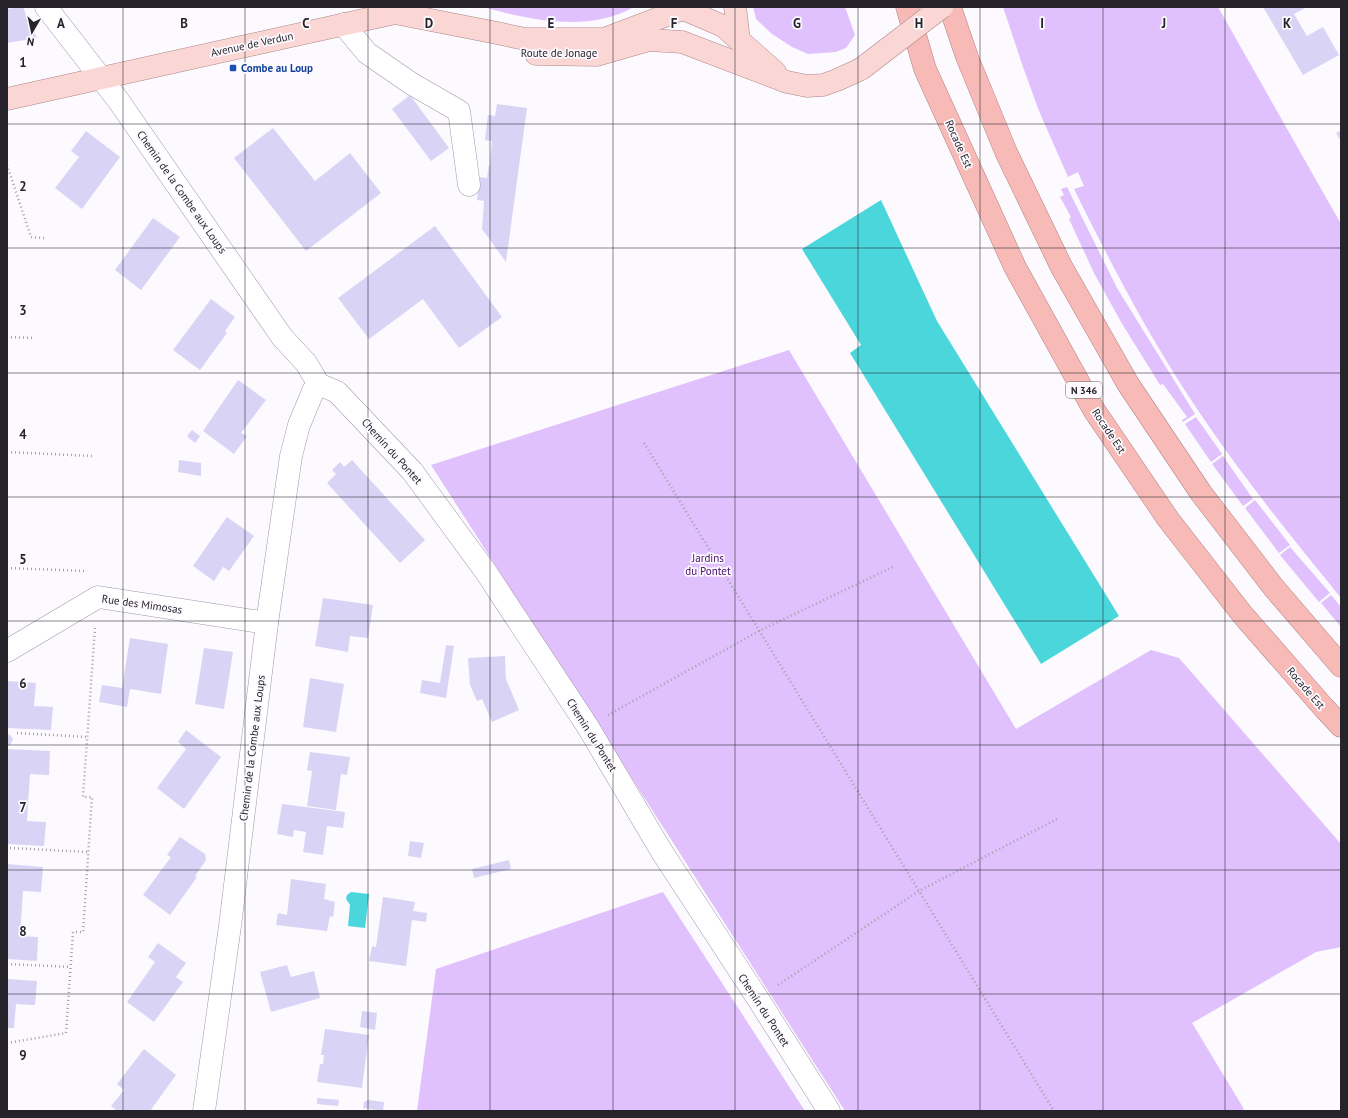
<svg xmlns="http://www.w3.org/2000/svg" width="1348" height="1118" viewBox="0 0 1348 1118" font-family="'PT Sans',sans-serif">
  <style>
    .green { fill: #e0c1fd }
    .water { fill: #4bd6dc }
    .building { fill: #d9d4f6 }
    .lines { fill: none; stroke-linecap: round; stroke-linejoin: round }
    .minor-casing { stroke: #a097aa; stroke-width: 23 }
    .major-casing { stroke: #ae8586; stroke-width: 23 }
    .highway-casing { stroke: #ae8586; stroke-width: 23 }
    .path { stroke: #a29fa5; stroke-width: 2.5; stroke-dasharray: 1 3; stroke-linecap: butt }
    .minor { stroke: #fff; stroke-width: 22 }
    .major { stroke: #fad6d4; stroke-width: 22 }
    .highway { stroke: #f7bab7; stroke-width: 22 }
    .major-bridge-casing { stroke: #ae8586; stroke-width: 23; stroke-linecap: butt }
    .major-bridge { stroke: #fad6d4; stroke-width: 22 }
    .grid { fill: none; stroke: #27232b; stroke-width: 1; stroke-opacity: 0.55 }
    .transit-dot { fill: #1a4fb4; stroke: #fcfafe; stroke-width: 1.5 }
    .labels { text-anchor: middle; stroke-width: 3.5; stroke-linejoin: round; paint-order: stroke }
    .shield { fill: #fcfafe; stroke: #67646a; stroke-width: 1 }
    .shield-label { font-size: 10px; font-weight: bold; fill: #27232b }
    .street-label { font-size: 11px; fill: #27232b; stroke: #fcfafe }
    .transit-label { font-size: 11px; font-weight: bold; fill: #164399; stroke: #fcfafe; text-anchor: start }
    .park-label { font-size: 11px; fill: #460c69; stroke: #fcfafe }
    .grid-label { font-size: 13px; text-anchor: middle; font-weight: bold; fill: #27232b; stroke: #fcfafe; stroke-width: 3.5; stroke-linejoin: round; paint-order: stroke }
  </style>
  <rect width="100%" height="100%" fill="#fcfafe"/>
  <g class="green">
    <path d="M483,7H634C588,33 530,20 483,7Z"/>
    <polygon points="753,7 845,7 855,35 846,48 836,52 808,54 792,47 772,34 756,19"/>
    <path d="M1003,7H1218L1341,224V598C1279,522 1218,446 1167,362C1133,306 1103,248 1074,189L1084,186L1078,172L1068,177L1039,111L1023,67Z"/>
    <polygon points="1067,187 1117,288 1195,414 1183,422 1182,420 1187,417 1163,384 1160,385 1121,322 1094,273 1069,219 1071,217 1060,197 1064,195 1061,189"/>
    <polygon points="789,350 1016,729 1151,650 1179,658 1341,844 1341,947 1316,952 1192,1023 1244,1109 1240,1111 845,1111 431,465"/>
    <polygon points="1196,417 1222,454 1211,462 1185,424"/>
    <polygon points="1223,456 1253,499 1243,506 1212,464"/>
    <polygon points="1255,500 1290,545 1279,553 1245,508"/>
    <polygon points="1290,547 1330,593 1319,602 1280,555"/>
    <polygon points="1331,595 1341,607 1341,627 1321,603"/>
    <polygon points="663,892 805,1111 417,1111 436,969"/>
  </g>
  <g class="water">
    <polygon points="881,200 937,321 1119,616 1041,664 850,353 861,345 802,249"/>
    <polygon points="351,892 369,894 365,928 348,926 350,905 346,899 347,895"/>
  </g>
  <g class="building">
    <polygon points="18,7 23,7 37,38 7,43 7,9"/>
    <polygon points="1263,7 1307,7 1294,14 1307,36 1323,27 1339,55 1303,75"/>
    <polygon points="410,95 449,148 431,161 392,109"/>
    <polygon points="497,104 527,108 506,262 482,229 484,201 477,200 480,177 487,178 489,165 490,165 492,141 485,140 488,115 495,116"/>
    <polygon points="273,128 315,181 350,153 381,193 306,251 234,158"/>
    <polygon points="1341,130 1341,141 1336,133"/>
    <polygon points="86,131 120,157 82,209 55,188 79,157 71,151"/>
    <polygon points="153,218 180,237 141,290 115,270"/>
    <polygon points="435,226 502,317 459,348 423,299 369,339 338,298"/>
    <polygon points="211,299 235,317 225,331 227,333 200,370 173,350"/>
    <polygon points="238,380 266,400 241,433 247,436 234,454 203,431"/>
    <polygon points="192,430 200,436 195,443 187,436"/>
    <polygon points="179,460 201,463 201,476 178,472"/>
    <polygon points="352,460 425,540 400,563 327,483 336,474 332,470 340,462 344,467"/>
    <polygon points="227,517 254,536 229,571 223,567 214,581 193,566"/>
    <polygon points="323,598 373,605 368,638 350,636 348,652 315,646"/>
    <polygon points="130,638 168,644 161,694 130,689 127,707 99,702 102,685 122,688"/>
    <polygon points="446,645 454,646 446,698 420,693 422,680 440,683"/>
    <polygon points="204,648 233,652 224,709 195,704"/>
    <polygon points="505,656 506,679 519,710 492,722 482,699 477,701 470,685 468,658"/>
    <polygon points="310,678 344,684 336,732 303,727"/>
    <polygon points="7,681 36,683 34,706 53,707 51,730 7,728"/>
    <polygon points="186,730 221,757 184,809 157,788 186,749 178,742"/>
    <polygon points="7,734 10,735 13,739 10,745 7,745"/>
    <polygon points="7,749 50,751 49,775 30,774 27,821 46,822 44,846 7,844"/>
    <polygon points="310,752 350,757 347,775 341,774 336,810 307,806 312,771 307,770"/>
    <polygon points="282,804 345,812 343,828 327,826 323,855 303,852 306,832 294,830 293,837 277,834"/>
    <polygon points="180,837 205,854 206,860 195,876 197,877 170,915 143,895 171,857 167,855"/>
    <polygon points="410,841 424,843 421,858 408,856"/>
    <polygon points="509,860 511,869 474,878 472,869"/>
    <polygon points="7,864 43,867 41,892 23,891 20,936 38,937 37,961 7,959"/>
    <polygon points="291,879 326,884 324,899 335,902 333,917 330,916 327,931 276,925 278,913 287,915"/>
    <polygon points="383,897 415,902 413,911 427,913 426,922 412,920 406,966 369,961 372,946 376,947"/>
    <polygon points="158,943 186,963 176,977 183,982 154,1022 127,1002 155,962 148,957"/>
    <polygon points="287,965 291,977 314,971 320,998 271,1012 260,972"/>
    <polygon points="7,979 37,981 35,1005 16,1004 14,1028 7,1028"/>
    <polygon points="362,1011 377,1013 375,1030 360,1027"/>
    <polygon points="325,1029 369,1035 362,1088 317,1082 320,1064 323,1064 324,1055 321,1055"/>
    <polygon points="144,1049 176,1075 150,1111 117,1111 111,1106 124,1090 117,1084"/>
    <polygon points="317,1098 339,1100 338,1106 317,1104"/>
    <polygon points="368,1100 384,1102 383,1111 363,1108 364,1102"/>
  </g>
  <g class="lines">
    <defs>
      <g id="minor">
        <polyline points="46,7 118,100 282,337 306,363 315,378"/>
        <polyline points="343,24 367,53 412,84 459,111 469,185"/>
        <polyline points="323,386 337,392 412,471 486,572 588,727 662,852 758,999 829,1111"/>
        <polyline points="7,651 98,597 267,623"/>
        <polyline points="204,1111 230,926 267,623 291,456 299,425 314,389"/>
      </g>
      <g id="major">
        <polyline points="735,7 739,40"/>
        <polyline points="683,9 723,26 775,72"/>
        <polyline points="536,54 597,55 649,40 682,42 787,82 807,86 823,85 837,80 861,69"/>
        <polyline points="7,99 395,13 492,32 525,39 604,39 683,9 685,7"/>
      </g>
      <g id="highway">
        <polyline points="907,7 925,69 1015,267 1094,410 1168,519 1242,614 1324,708 1341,726"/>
        <polyline points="950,7 967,57 1006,152 1061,266 1128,384 1201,493 1274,588 1341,666"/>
      </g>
    </defs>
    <use href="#minor" class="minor-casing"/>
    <use href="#major" class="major-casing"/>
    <use href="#highway" class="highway-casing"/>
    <g class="path">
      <polyline points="7,165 31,237 44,238"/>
      <polyline points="7,337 35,338"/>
      <polyline points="644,443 1054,1111"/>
      <polyline points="7,452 92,456"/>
      <polyline points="7,568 87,571"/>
      <polyline points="608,715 759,631 895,566"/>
      <polyline points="17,733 87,737"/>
      <polyline points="10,848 88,852"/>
      <polyline points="7,964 71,967"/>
      <polyline points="778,985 919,891 1057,819"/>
      <polyline points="7,1043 66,1033 73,932 83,932 92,797 83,797 95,628"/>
    </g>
    <use href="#minor" class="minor"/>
    <use href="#major" class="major"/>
    <use href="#highway" class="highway"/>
    <defs>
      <polyline id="major-bridge" points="861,69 942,7"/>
    </defs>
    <use href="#major-bridge" class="major-bridge-casing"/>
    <use href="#major-bridge" class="major-bridge"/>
  </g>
  <path class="grid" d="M123,7V1111M245,7V1111M368,7V1111M490,7V1111M613,7V1111M735,7V1111M858,7V1111M980,7V1111M1103,7V1111M1225,7V1111M7,124H1341M7,248H1341M7,373H1341M7,497H1341M7,621H1341M7,745H1341M7,870H1341M7,994H1341"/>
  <rect class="transit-dot" x="229" y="64" width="8" height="8" rx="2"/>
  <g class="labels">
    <rect class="shield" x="1066" y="382" width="36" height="16" rx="3"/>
    <g class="shield-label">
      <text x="1084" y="394">N 346</text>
    </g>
    <g class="street-label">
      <text transform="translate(252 44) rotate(-12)" y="4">Avenue de Verdun</text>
      <text x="559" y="57">Route de Jonage</text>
      <text transform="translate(959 144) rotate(66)" y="4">Rocade Est</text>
      <text transform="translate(182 192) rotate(55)" y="4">Chemin de la Combe aux Loups</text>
      <text transform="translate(1109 431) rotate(56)" y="4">Rocade Est</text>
      <text transform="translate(392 451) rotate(48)" y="4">Chemin du Pontet</text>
      <text transform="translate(142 604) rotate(8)" y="4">Rue des Mimosas</text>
      <text transform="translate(1306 688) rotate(49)" y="4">Rocade Est</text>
      <text transform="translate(592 735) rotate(58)" y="4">Chemin du Pontet</text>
      <text transform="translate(252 748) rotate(-83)" y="4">Chemin de la Combe aux Loups</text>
      <text transform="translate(764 1010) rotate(57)" y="4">Chemin du Pontet</text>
    </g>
    <g class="transit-label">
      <text x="241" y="72">Combe au Loup</text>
    </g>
    <g class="park-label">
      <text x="708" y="562">Jardins<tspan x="708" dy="13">du Pontet</tspan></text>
    </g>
  </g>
  <g class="grid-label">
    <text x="61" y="28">A</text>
    <text x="184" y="28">B</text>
    <text x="306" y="28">C</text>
    <text x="429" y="28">D</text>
    <text x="551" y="28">E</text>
    <text x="674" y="28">F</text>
    <text x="797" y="28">G</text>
    <text x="919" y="28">H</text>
    <text x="1042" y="28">I</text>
    <text x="1164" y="28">J</text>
    <text x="1287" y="28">K</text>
    <text x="23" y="67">1</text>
    <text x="23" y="191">2</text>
    <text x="23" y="315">3</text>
    <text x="23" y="439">4</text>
    <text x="23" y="564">5</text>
    <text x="23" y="688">6</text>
    <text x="23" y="812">7</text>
    <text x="23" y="936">8</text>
    <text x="23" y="1060">9</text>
  </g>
  <rect width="1348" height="1118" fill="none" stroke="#27232b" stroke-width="16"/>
  <g transform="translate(32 32) rotate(189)" stroke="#fcfafe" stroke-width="3" paint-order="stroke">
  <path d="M0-3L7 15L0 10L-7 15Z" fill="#27232b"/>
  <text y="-6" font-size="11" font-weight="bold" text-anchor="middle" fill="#27232b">N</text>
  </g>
</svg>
